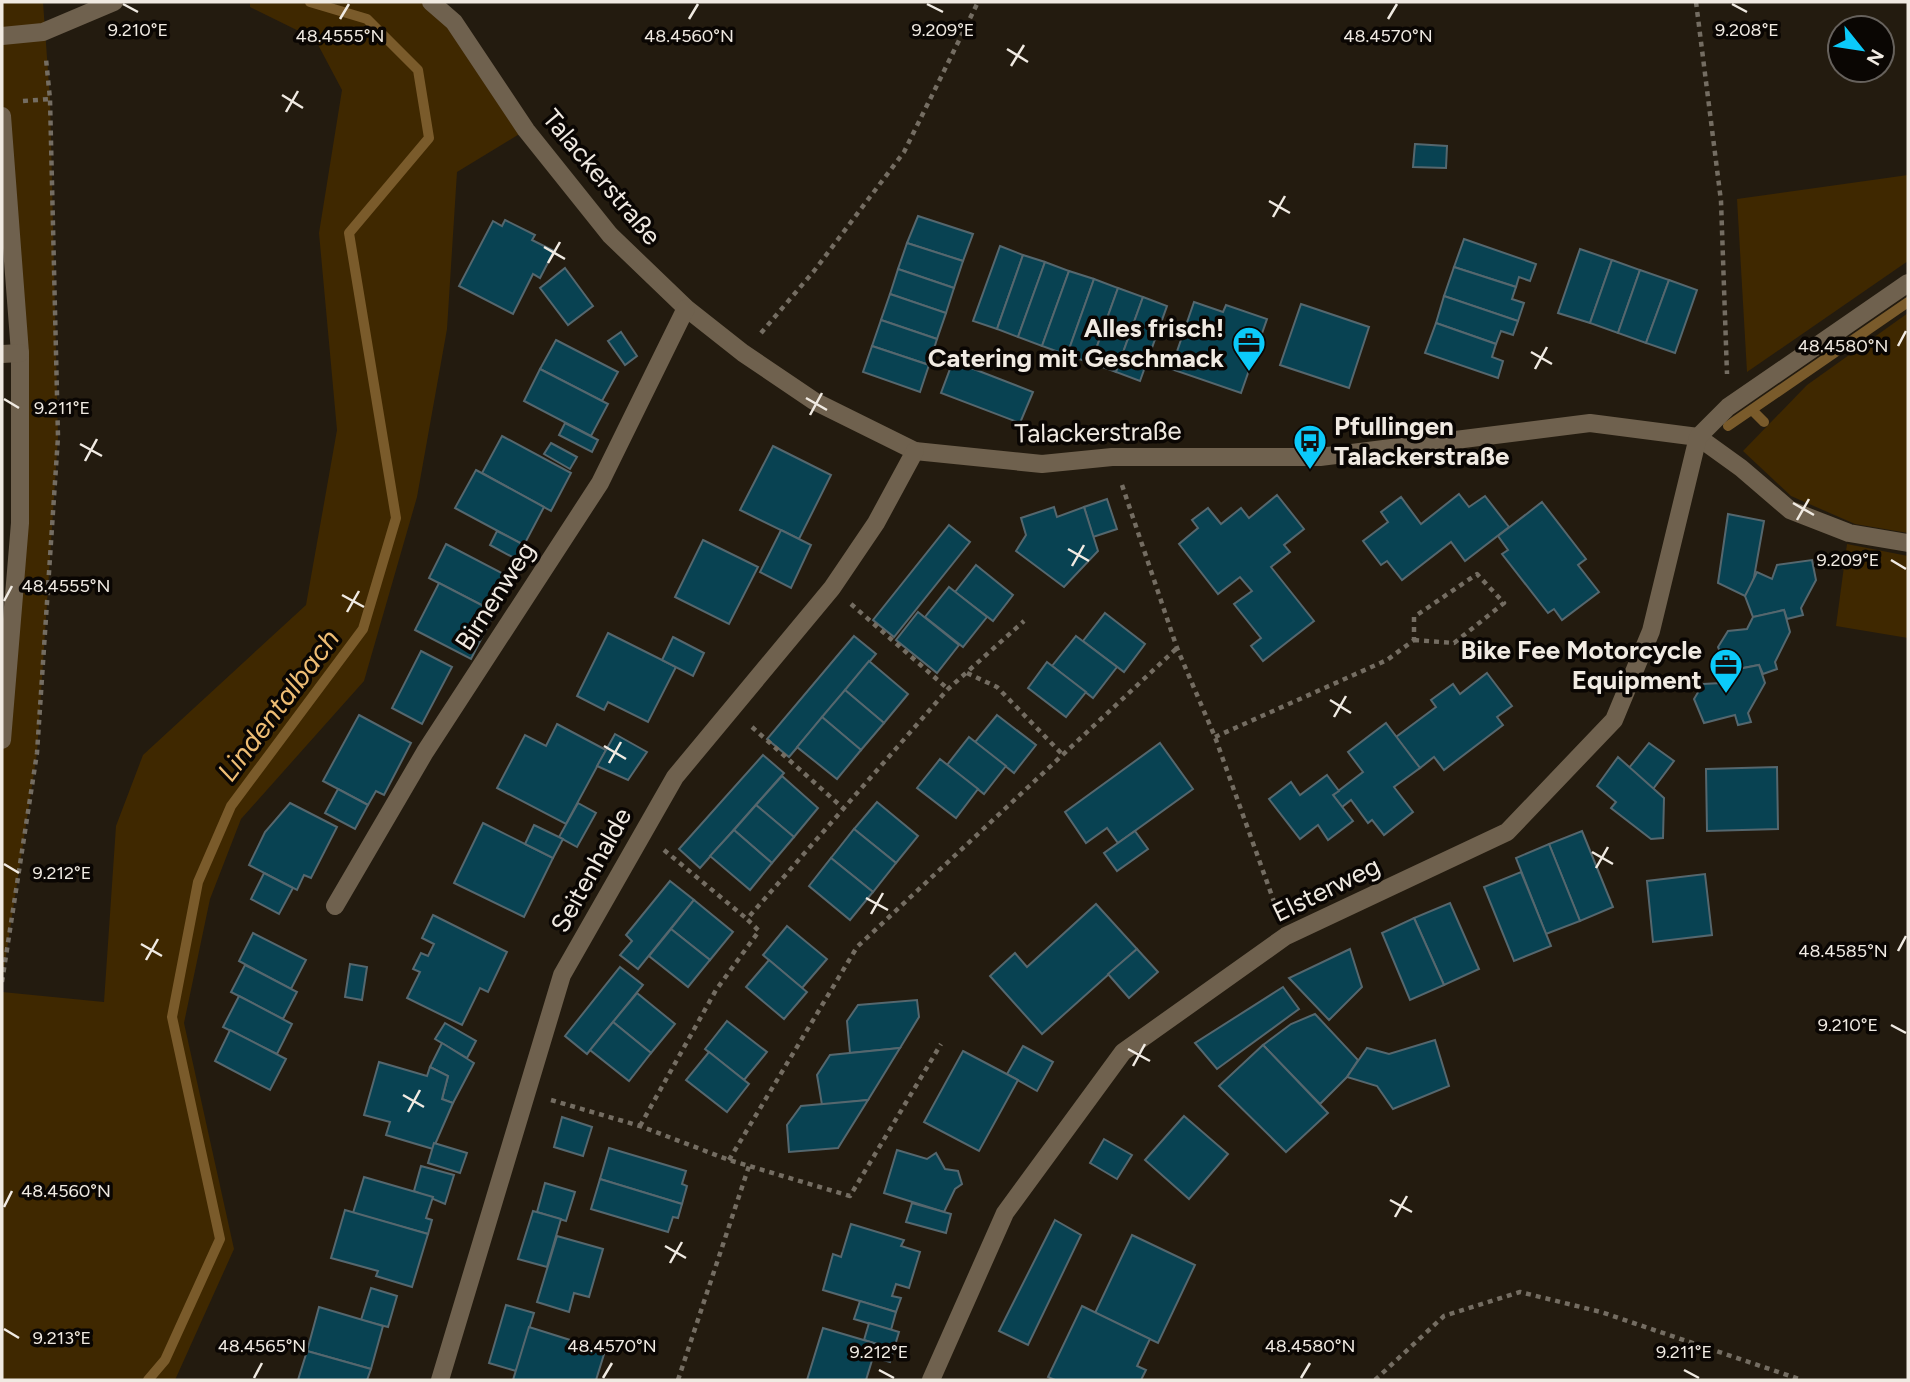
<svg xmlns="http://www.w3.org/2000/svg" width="1910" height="1382" viewBox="0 0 1910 1382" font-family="Figtree,sans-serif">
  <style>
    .green { fill: #3f2800 }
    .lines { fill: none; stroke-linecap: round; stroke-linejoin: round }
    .stream { stroke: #7a5b2b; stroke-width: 10 }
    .building { fill: #084252; stroke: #55676e; stroke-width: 2 }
    .path { stroke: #746d62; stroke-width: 4.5; stroke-dasharray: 5 5; stroke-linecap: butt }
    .minor { stroke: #6f614e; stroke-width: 18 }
    .ticks { fill: none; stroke: #f0eae2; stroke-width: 2.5 }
    .labels { text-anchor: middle; stroke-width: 7; stroke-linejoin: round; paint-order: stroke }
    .street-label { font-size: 26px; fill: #f0eae2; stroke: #0a0603 }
    .poi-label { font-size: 26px; font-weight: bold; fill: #f0eae2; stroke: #0a0603; text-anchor: end }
    .water-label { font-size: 28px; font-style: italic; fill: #eebd74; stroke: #0a0603 }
    .ticks-label { font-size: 18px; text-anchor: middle; fill: #f0eae2; stroke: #0a0603; stroke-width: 7; stroke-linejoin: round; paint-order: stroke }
  </style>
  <rect width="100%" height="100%" fill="#231b0f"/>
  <g class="green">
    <polygon points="2,2 43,2 50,99 58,437 37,753 2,982 2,740 20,523 2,116"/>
    <polygon points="250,2 431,2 526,130 457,172 447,329 417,497 364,681 241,819 210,899 184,1023 234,1249 175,1380 2,1380 2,992 104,1002 116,826 143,755 306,605 337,430 319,233 342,90 315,39 250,7"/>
    <polygon points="1908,175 1908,261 1747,372 1737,199"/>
    <polygon points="1908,313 1908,533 1855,524 1791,496 1743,451 1807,385"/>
    <polygon points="1847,544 1908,556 1908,638 1836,626"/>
  </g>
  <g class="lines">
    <g class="stream">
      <polyline points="1752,410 1764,422"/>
      <polyline points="1728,426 1908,302"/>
      <polyline points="148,1380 165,1360 220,1239 172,1017 198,882 231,806 363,629 396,518 349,233 429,138 418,70 367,19 310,2"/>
    </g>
  </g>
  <g class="building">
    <polygon points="1415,144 1447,146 1446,168 1413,167"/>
    <polygon points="918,216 973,234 963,261 907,243"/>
    <polygon points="505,220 535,235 532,240 554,251 540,278 533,274 513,314 459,286 493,221 502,226"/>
    <polygon points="1464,239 1536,264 1530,281 1519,277 1516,287 1454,267"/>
    <polygon points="907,243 963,261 954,288 898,269"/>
    <polygon points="1000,246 1023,255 997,329 973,321"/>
    <polygon points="1580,249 1612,260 1590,323 1558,313"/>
    <polygon points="1023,255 1045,262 1018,337 997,329"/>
    <polygon points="1612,260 1640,270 1618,333 1590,323"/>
    <polygon points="1045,262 1069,271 1042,346 1018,337"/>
    <polygon points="1454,267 1516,287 1512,299 1524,303 1518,321 1444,296"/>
    <polygon points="565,268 593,306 568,325 540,288"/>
    <polygon points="898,269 954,288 946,313 890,294"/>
    <polygon points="1640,270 1669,280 1646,343 1618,333"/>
    <polygon points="1069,271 1094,279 1067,355 1042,346"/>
    <polygon points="1094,279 1118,288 1091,363 1067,355"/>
    <polygon points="1669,280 1697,290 1675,353 1646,343"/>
    <polygon points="1118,288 1143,297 1116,372 1091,363"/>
    <polygon points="890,294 946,313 937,339 881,320"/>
    <polygon points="1444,296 1518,321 1513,335 1501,331 1496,344 1436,323"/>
    <polygon points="1143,297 1167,306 1140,381 1116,372"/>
    <polygon points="1194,302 1223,312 1226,305 1267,319 1241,393 1171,369"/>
    <polygon points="1301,304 1369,327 1349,388 1280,365"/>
    <polygon points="881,320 937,339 929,365 872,346"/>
    <polygon points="1436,323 1496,344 1492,357 1503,361 1498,378 1425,353"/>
    <polygon points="621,332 637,356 625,365 608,341"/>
    <polygon points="556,340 618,372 602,401 540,369"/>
    <polygon points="872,346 929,365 920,392 863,372"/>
    <polygon points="953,361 1033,392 1020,423 941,393"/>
    <polygon points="540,369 608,404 591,436 524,401"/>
    <polygon points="565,423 598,440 592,452 559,435"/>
    <polygon points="502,436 571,473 551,511 482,473"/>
    <polygon points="551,443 577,457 570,469 544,454"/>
    <polygon points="773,446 831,475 799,539 740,510"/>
    <polygon points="476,470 544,507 524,545 455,508"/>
    <polygon points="1459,494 1469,507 1485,496 1509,527 1465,561 1451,542 1402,580 1387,561 1381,565 1363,541 1388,522 1381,512 1401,497 1421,524"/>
    <polygon points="1277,495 1304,529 1284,545 1290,552 1271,567 1314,621 1263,661 1251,646 1261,638 1234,604 1252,591 1240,577 1218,594 1179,544 1198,528 1192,520 1208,508 1221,524 1241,508 1249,518"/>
    <polygon points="1107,499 1117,529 1093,537 1084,507"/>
    <polygon points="1542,502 1586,559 1578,565 1599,592 1562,620 1554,609 1548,613 1502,554 1508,550 1498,536"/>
    <polygon points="1054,507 1057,517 1084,507 1098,551 1064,587 1016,551 1026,535 1021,518"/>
    <polygon points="1728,514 1764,521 1753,583 1745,596 1718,583"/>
    <polygon points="949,525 970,542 894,637 873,620"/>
    <polygon points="781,530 811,545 791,588 760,572"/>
    <polygon points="497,531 524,545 516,559 490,545"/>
    <polygon points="703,540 758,567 729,624 675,597"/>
    <polygon points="446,544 513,579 495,612 429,578"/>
    <polygon points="1812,560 1816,580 1801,608 1803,615 1787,619 1784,610 1753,617 1745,596 1757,572 1772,579 1777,565"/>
    <polygon points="976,565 1013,595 993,621 955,592"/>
    <polygon points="439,583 495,612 471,659 415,630"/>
    <polygon points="949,587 987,617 963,647 925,617"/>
    <polygon points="1784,610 1790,632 1775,662 1777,669 1763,674 1759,665 1728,671 1718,647 1728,631 1747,629 1753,617"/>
    <polygon points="918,612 959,645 937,673 896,640"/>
    <polygon points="1105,613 1145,644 1124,672 1083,641"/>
    <polygon points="608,633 676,667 648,722 608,702 604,710 577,696"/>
    <polygon points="854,636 876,654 789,757 767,739"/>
    <polygon points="1076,636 1117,667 1093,698 1052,666"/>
    <polygon points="673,637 704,653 693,676 662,660"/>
    <polygon points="421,651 452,667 422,724 392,708"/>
    <polygon points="869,661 908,694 884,723 845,690"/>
    <polygon points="1047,662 1086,692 1066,717 1028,688"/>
    <polygon points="1759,665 1765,683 1748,713 1751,722 1738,725 1735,715 1704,723 1694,699 1703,684 1721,683 1728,671"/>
    <polygon points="1487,673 1512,706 1497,717 1503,725 1444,770 1434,757 1420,768 1396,737 1436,707 1431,700 1453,684 1460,694"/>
    <polygon points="845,690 884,723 861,750 822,717"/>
    <polygon points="359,715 411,743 384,795 376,791 368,805 323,781"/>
    <polygon points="997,715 1036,745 1014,773 975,742"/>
    <polygon points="822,717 861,750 837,779 797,747"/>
    <polygon points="1386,723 1420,768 1394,787 1413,812 1384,835 1372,820 1368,823 1351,800 1342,807 1333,795 1363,772 1348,752"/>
    <polygon points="557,724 606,750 566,824 497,788 525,735 546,746"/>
    <polygon points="615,734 647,752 628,780 597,766"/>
    <polygon points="969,737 1006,766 984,794 947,765"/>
    <polygon points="1160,743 1193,789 1118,843 1107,828 1086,843 1065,812"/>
    <polygon points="1649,743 1674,761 1653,789 1629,768"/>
    <polygon points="763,755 784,773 700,868 679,849"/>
    <polygon points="1618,757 1664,798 1663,838 1651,839 1611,808 1616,802 1597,786"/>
    <polygon points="940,759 978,789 956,818 917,788"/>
    <polygon points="1777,767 1778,829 1707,831 1706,769"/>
    <polygon points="1327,775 1339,791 1333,795 1353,821 1328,840 1318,825 1300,839 1269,799 1291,782 1300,795"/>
    <polygon points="782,776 818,808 794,837 756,805"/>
    <polygon points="338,789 368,805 355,829 325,813"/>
    <polygon points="877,802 918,836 896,863 854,829"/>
    <polygon points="290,803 337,827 311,878 304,875 297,890 249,865 265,832"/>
    <polygon points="578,803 596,813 577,847 559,837"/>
    <polygon points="756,805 794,837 772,863 734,830"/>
    <polygon points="483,823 553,858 524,917 454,883"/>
    <polygon points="534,825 563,839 553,858 525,844"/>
    <polygon points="854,829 896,863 873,892 831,858"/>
    <polygon points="734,830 772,863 750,890 710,856"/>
    <polygon points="1135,831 1148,849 1117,871 1104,853"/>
    <polygon points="1582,831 1613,907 1580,921 1549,844"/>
    <polygon points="1549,844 1580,921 1546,934 1516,858"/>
    <polygon points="831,858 873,892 850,920 809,886"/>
    <polygon points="1521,872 1551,946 1514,961 1484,887"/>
    <polygon points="264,873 293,888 279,914 251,899"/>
    <polygon points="1705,874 1712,935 1653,942 1647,881"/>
    <polygon points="670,881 694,900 638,969 620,955 632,941 626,935"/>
    <polygon points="694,900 733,932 710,960 671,929"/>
    <polygon points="1450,903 1479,969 1444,985 1414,918"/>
    <polygon points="1096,904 1137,949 1042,1034 990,976 1015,953 1027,967"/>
    <polygon points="433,915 507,952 488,992 480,988 462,1025 407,998 420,972 413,969 421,953 428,956 434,944 422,938"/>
    <polygon points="1414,918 1444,985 1410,1000 1382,933"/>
    <polygon points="787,926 827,959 802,988 763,955"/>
    <polygon points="671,929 710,960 688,987 649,956"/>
    <polygon points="253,933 306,960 291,989 239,961"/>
    <polygon points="1137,949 1158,972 1129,998 1108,974"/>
    <polygon points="1350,949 1362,987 1329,1020 1289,978"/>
    <polygon points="769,960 807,992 784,1019 746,987"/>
    <polygon points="350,964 367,967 362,1000 345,997"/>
    <polygon points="245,965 297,992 283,1019 231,992"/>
    <polygon points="620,967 643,985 587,1054 565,1036"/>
    <polygon points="1283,987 1299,1009 1217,1069 1195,1043"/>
    <polygon points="637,993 675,1024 651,1053 613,1022"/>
    <polygon points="239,996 292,1024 277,1054 223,1027"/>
    <polygon points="917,1000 919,1017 900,1048 850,1053 847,1021 858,1005"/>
    <polygon points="1315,1014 1358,1060 1347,1077 1320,1104 1263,1045 1291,1024"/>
    <polygon points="727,1021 767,1052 744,1080 705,1049"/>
    <polygon points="613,1022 651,1053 629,1081 590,1050"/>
    <polygon points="445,1023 476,1041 467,1058 435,1039"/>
    <polygon points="230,1030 286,1059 270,1090 215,1061"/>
    <polygon points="1435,1040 1449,1086 1393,1109 1377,1086 1347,1077 1367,1048 1389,1054"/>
    <polygon points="442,1043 474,1063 453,1103 442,1099 448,1076 430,1067"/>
    <polygon points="1263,1045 1328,1113 1286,1152 1219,1086"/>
    <polygon points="1023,1046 1053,1062 1037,1091 1007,1074"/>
    <polygon points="900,1048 868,1100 822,1105 817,1075 830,1055"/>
    <polygon points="963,1051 1018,1080 979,1151 924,1122"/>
    <polygon points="709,1052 749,1084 727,1112 686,1080"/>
    <polygon points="379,1062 427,1076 430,1067 448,1076 442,1099 453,1103 433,1149 386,1135 390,1122 364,1115"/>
    <polygon points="868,1100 838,1148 789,1152 787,1125 801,1106"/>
    <polygon points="1184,1116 1228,1154 1189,1199 1145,1160"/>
    <polygon points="562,1117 592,1127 583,1156 554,1147"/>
    <polygon points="1104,1139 1132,1155 1117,1179 1090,1163"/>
    <polygon points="434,1143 467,1153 460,1173 428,1163"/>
    <polygon points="609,1148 686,1171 682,1184 687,1186 682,1204 600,1179"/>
    <polygon points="897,1150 927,1159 936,1153 945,1169 958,1171 962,1184 955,1189 944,1212 884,1193"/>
    <polygon points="421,1166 454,1175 445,1204 414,1191"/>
    <polygon points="364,1177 433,1197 426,1218 432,1220 428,1234 353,1213"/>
    <polygon points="600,1179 682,1204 678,1218 673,1217 668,1232 591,1209"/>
    <polygon points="545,1183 575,1192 566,1221 537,1212"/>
    <polygon points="912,1203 951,1214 946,1233 906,1222"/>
    <polygon points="345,1210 428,1234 412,1287 376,1276 378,1271 331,1258"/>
    <polygon points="533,1211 561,1219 547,1267 518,1259"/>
    <polygon points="1055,1220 1081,1235 1028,1345 999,1331"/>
    <polygon points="851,1224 904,1240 901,1246 920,1252 909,1288 896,1284 892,1296 901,1298 896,1312 823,1290 833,1254 841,1257"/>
    <polygon points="1132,1235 1195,1265 1158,1343 1095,1313"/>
    <polygon points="557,1236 603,1249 589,1297 574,1293 569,1312 537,1302"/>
    <polygon points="371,1288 397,1296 388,1327 361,1320"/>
    <polygon points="860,1301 896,1312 891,1330 854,1319"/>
    <polygon points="506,1305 534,1313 516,1371 489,1363"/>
    <polygon points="1082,1306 1150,1339 1137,1366 1146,1370 1141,1380 1055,1380 1048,1377"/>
    <polygon points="319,1307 383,1326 371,1369 307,1351"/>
    <polygon points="869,1323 899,1332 890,1362 873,1357 877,1344 864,1340"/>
    <polygon points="529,1327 605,1351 596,1380 513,1380"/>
    <polygon points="823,1328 877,1344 866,1380 807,1380"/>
    <polygon points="307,1351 371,1369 367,1380 298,1380"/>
  </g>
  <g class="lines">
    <g class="path">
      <polyline points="1696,2 1721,201 1727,374"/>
      <polyline points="23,101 50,99"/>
      <polyline points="761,333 814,271 904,152 978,2"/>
      <polyline points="1122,485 1177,648 1215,737 1277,910"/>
      <polyline points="851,604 948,689"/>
      <polyline points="967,673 997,687 1061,753"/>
      <polyline points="752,727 843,808"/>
      <polyline points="1215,737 1387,660 1414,640 1414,617 1477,574 1504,603 1454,643 1414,640"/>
      <polyline points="664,850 747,919"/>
      <polyline points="2,982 37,753 58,437 50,99 46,59"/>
      <polyline points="551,1100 640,1126 729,1160 850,1196 941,1044"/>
      <polyline points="640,1126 716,990 759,931 747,919 948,689 1024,621"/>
      <polyline points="729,1160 857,947 1177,648"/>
      <polyline points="678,1380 749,1166"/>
      <polyline points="1375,1380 1444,1316 1520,1292 1601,1312 1802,1380"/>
    </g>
    <g class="minor">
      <polyline points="431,2 454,22 526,130 610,235 686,308 743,353 814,401 915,451 1042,464 1112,457 1320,457 1590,423 1698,437 1741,468 1790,510 1849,533 1908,543"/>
      <polyline points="2,36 43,32 114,2"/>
      <polyline points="2,116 20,353 20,523 2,740"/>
      <polyline points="2,354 20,353"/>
      <polyline points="335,906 425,752 600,483 686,308"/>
      <polyline points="440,1380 562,975 675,777 832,588 876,523 915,451"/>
      <polyline points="931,1380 1005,1213 1123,1052 1286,936 1507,832 1614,720 1651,631 1698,437 1728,407 1908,283"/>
    </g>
  </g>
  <path class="ticks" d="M123,4L138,12M927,4L943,12M1732,4L1747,12M340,19L349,4M689,19L698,4M1388,19L1397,4M1007,49L1028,62M1011,66L1024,45M282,95L303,108M286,112L298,91M1269,201L1290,213M1273,217L1285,196M544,247L565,259M548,263L560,242M1898,346L1906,331M1531,352L1552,364M1535,369L1547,347M806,398L827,410M4,399L19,408M810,415L822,393M80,444L102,456M85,461L97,439M1793,503L1814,515M1797,520L1809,499M1068,549L1089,561M1891,560L1906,569M1072,566L1084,545M342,595L364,607M4,601L12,586M347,612L359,591M1330,700L1351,713M1334,717L1346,696M604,746L626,759M609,763L621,742M1592,852L1613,864M4,864L19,873M1596,868L1608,847M866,898L888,910M871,914L883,893M141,944L162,956M1898,951L1906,936M146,960L158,939M1891,1025L1906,1033M1128,1049L1150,1061M1133,1066L1145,1044M403,1095L424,1107M408,1112L420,1090M1390,1200L1412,1212M4,1207L12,1191M1395,1217L1407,1196M665,1246L686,1258M670,1263L682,1242M4,1329L19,1338M879,1370L894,1378M1684,1370L1699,1378M254,1378L262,1363M603,1378L612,1363M1301,1378L1310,1363"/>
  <defs>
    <symbol id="office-pin" viewBox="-11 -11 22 30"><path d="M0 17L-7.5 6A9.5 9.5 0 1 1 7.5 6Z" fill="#0bcafa" stroke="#0a0603"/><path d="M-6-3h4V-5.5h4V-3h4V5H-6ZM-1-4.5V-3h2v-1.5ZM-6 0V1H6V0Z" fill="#111"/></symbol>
    <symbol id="bus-pin" viewBox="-11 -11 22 30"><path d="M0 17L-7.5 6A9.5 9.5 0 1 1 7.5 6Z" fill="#0bcafa" stroke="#0a0603"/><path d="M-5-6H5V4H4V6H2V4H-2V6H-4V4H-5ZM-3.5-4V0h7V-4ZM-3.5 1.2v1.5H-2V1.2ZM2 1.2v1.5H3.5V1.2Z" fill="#111"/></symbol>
  </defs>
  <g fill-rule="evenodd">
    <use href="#office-pin" x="1230" y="324" width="38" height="52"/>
    <use href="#bus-pin" x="1291" y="422" width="38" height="52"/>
    <use href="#office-pin" x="1707" y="646" width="38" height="52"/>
  </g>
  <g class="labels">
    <g class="street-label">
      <text transform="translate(602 177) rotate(50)" y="9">Talackerstraße</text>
      <text transform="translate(1098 432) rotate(-1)" y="9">Talackerstraße</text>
      <text transform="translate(495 596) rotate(-57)" y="9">Birnenweg</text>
      <text transform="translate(591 870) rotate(-61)" y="9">Seitenhalde</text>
      <text transform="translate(1326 889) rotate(-26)" y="9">Elsterweg</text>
    </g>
    <g class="poi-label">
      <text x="1224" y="337">Alles frisch!<tspan x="1224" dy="30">Catering mit Geschmack</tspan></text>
      <text x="1334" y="435" text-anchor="start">Pfullingen<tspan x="1334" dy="30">Talackerstraße</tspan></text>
      <text x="1702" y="659">Bike Fee Motorcycle<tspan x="1702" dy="30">Equipment</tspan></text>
    </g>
    <g class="water-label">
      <text transform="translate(278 705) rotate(-53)" y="10">Lindentalbach</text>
    </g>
  </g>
  <g class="ticks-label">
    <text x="138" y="36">9.210°E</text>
    <text x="943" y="36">9.209°E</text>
    <text x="1747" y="36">9.208°E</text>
    <text x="340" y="42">48.4555°N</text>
    <text x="689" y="42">48.4560°N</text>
    <text x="1388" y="42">48.4570°N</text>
    <text x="1843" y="352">48.4580°N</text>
    <text x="62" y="414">9.211°E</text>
    <text x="1848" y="566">9.209°E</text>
    <text x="66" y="592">48.4555°N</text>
    <text x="62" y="879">9.212°E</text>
    <text x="1843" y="957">48.4585°N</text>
    <text x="1848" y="1031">9.210°E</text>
    <text x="66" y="1197">48.4560°N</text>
    <text x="62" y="1344">9.213°E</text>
    <text x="262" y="1352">48.4565°N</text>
    <text x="612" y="1352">48.4570°N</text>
    <text x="1310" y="1352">48.4580°N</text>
    <text x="879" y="1358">9.212°E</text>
    <text x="1684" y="1358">9.211°E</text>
  </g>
  <rect width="1910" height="1382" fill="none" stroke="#f0eae2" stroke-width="7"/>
  <g transform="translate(1861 49) rotate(120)"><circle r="33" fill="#0a0603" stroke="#66615c" stroke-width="2"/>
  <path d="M0-5L12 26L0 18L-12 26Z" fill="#0bcafa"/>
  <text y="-10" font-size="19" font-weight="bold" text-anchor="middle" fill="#f0eae2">N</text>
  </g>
</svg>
